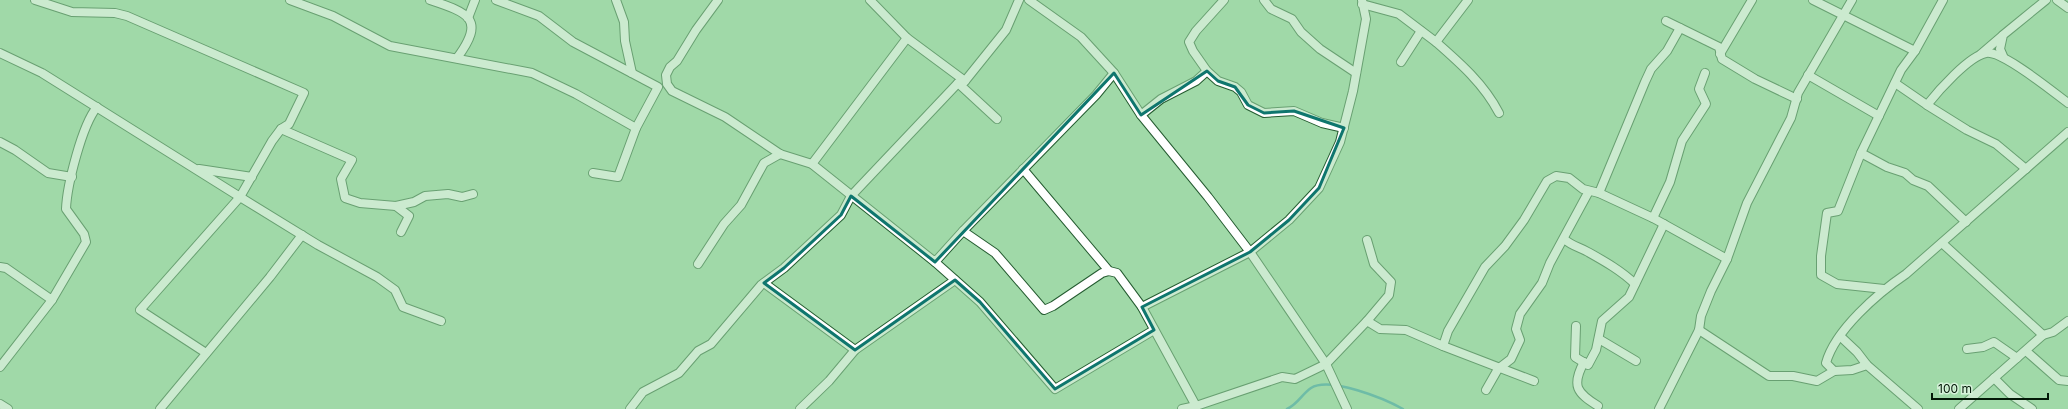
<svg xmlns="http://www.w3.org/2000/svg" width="2068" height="409" viewBox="0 0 2068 409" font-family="Inter,sans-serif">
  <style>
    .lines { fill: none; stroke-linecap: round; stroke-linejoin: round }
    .stream { stroke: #3299a7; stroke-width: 2.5 }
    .minor-casing { stroke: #255c31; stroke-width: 10 }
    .minor { stroke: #fff; stroke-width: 8 }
    .marked { fill: none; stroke: #0f766e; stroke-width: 3; stroke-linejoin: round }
  </style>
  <rect width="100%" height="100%" fill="#a0d9a8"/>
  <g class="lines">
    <path class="stream" d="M1287,409C1298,404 1302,394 1311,388C1330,376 1385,399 1403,409"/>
    <defs>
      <g id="minor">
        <polyline points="290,0 333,16 390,46 532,73 576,94 636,128 658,87 573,42 539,16 496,0"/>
        <path d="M430,0C469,13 486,19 457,58"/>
        <polyline points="616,0 624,22 625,41 632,73"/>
        <polyline points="718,0 696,30 677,61 670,67 666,75 667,84 672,91 725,117 780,154 812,164 935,262 963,231 1096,95 1114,73"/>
        <polyline points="870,0 907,38 965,81"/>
        <polyline points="1029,0 1081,37 1114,73 1141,115 1208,197 1250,252 1326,364 1347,409"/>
        <polyline points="1224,0 1196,31 1189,42 1193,51 1207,71 1218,81 1235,87 1241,92 1248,105 1264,113 1294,111 1322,123 1344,128"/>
        <polyline points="1264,0 1271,9 1292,19 1301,32 1320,49 1356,73"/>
        <polyline points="1813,0 1915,51"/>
        <polyline points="2057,0 2068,8"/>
        <polyline points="1362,4 1399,14 1436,42 1468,0"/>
        <polyline points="468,18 475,0"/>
        <polyline points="1666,21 1719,47 1722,59 1755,79 1797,99"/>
        <path d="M1436,42C1460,63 1484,84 1499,113"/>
        <polyline points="0,53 42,73 240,197 272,141 281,129 289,124 304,93 127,16 115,13 72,12 35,0"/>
        <polyline points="1720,54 1752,0"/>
        <polyline points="1981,54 2002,36"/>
        <polyline points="2003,56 2000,49 2003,35 2046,0"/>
        <polyline points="1401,62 1421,31"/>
        <polyline points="1808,75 1879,116"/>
        <polyline points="958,83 997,119"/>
        <path d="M1895,83L1927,105C1938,91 1969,56 1986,53C2002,50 2053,92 2068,103"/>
        <polyline points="1927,105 1967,130 1996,144 2026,169"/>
        <polyline points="1141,115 1161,99 1196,81 1207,71"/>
        <polyline points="281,129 352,160 341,179 345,198 360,203 396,206 409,216 401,232"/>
        <polyline points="0,142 15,150 48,173 72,177"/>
        <polyline points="1861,153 1887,167 1905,173 1913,180 1928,186 1966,222"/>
        <polyline points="812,164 907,38"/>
        <polyline points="199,169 252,177"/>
        <polyline points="1023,169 1109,271"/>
        <polyline points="593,173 618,177 636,128"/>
        <polyline points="1599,193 1645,82 1651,69 1667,51 1680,28"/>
        <polyline points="396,206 414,202 425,196 448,194 462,197 473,194"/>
        <polyline points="1653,218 1670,182 1682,141 1706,104 1699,89 1705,73"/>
        <polyline points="963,231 995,253 1044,310 1053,306 1102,273 1109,271 1117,273 1142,307 1196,406"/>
        <path d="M1564,239C1572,246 1579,247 1588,252C1604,261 1622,271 1635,284"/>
        <polyline points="1367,240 1374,264 1391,282 1389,295 1367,321"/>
        <polyline points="1942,243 2043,335"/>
        <polyline points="935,262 980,302 1055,389 1154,330"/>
        <polyline points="698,264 724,224 741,205 764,163 780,154"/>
        <path d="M0,267L6,268L52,300L86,242L84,234L66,209C67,185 82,125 97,107"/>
        <polyline points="764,283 855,350"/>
        <polyline points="1884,289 1837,284 1821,275 1821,256 1827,213 1838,211 1861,153 1901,70 1915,51 1943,0"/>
        <polyline points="1142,307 1250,252 1289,220 1319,188 1340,142 1353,91 1366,19 1362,0"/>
        <polyline points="1576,326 1575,357 1588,365 1596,350 1602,321 1629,297 1664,224"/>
        <path d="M1699,330L1769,376H1793L1817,381L1834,371L1826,363C1835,330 1878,293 1906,274L2068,132"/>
        <polyline points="1840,336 1857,352 1867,365 1918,409"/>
        <polyline points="1599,339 1636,361"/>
        <polyline points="1443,346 1534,381"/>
        <polyline points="1967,349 1983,347 1994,342 2017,358"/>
        <polyline points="2026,351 2059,380 2068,381"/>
        <polyline points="206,353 140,310 240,197 318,245 377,277 395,290 403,307 441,321"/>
        <path d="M1584,362C1571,386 1577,393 1598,406"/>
        <polyline points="0,367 52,300"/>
        <polyline points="1834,371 1852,370 1867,365"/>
        <polyline points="1994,378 2010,394 2032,409"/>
        <polyline points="1486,390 1498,369 1511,359 1520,340 1516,329 1520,314 1542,283 1550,263 1589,191"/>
        <polyline points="0,404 8,409"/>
        <polyline points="160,409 270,277 302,235"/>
        <polyline points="630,409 643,392 679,373 698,351 711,344 761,285 784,268 841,215 851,196 958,83 965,81 1006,30 1019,0"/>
        <polyline points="800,409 829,381 855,350 955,280"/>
        <polyline points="1182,409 1196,406 1282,377 1295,379 1326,364 1367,321 1380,329 1406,330 1443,346 1448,331 1485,267 1505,246 1524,220 1547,181 1556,176 1569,178 1583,189 1599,193 1653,218 1727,259"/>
        <polyline points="1659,409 1699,330 1701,316 1711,291 1727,259 1747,203 1791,118 1798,93 1852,0"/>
        <polyline points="1959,409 2043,335 2053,332 2068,321"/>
      </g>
    </defs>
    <use href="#minor" class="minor-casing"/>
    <use href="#minor" class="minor"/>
  </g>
  <path d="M0 0H2068V409H0ZM1207,71L1218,81L1235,87L1248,105L1264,113L1294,111L1344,128L1319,188L1289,220L1250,252L1142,307L1154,330L1055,389L980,302L955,280L855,350L764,283L784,268L841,215L851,196L935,262L1114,73L1141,115Z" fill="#a0d9a8" fill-opacity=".55" fill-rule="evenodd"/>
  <path class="marked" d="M1207,71L1218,81L1235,87L1248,105L1264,113L1294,111L1344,128L1319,188L1289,220L1250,252L1142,307L1154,330L1055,389L980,302L955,280L855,350L764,283L784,268L841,215L851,196L935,262L1114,73L1141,115Z"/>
  <path d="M1932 393v6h116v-6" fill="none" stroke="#031807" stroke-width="2"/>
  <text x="1938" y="393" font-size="12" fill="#031807" stroke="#d5f2d9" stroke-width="3" paint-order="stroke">100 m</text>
</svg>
